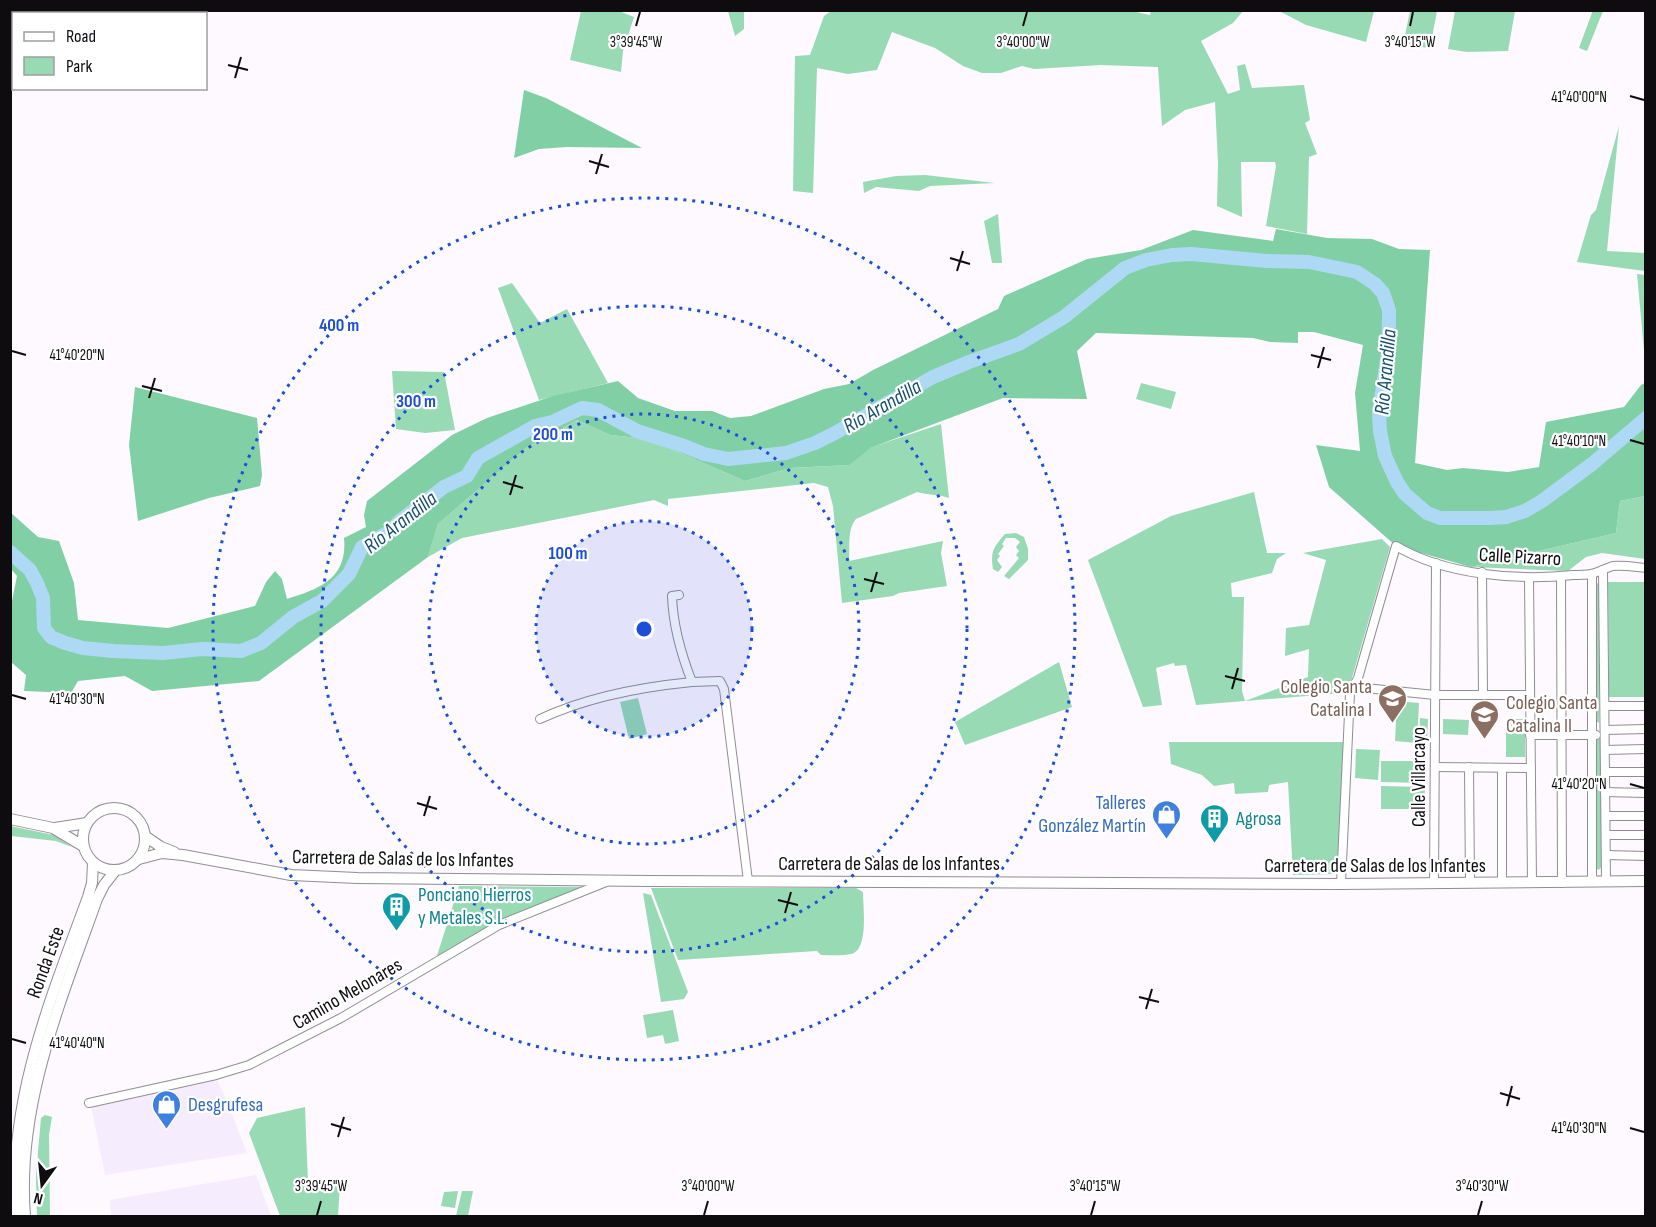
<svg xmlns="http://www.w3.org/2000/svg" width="1656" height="1227" viewBox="0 0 1656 1227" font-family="'Sofia Sans Condensed',sans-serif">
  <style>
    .industrial { fill: #f5edfe }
    .green { fill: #97dab4 }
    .forest { fill: #81cfa4 }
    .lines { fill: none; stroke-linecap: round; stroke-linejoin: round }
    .river { stroke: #aed9f5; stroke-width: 14 }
    .minor-casing { stroke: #928c95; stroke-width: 10 }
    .major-casing { stroke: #928c95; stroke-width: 12 }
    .minor { stroke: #fff; stroke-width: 8 }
    .major { stroke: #fff; stroke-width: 10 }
    .ticks { fill: none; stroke: #0e0c0f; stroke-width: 2 }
    .ring { fill: none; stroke: #1d4ed8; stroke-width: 3; stroke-dasharray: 3 6 }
    .labels { text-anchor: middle; stroke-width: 4.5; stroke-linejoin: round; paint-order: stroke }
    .street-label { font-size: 20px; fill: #0e0c0f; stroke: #fff }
    .education-label { font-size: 20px; fill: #785e54; stroke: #fff; text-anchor: end }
    .shop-label { font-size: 20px; fill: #366cbe; stroke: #fff; text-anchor: end }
    .culture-label { font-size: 20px; fill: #0d838f; stroke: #fff; text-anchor: start }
    .water-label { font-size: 21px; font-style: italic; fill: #144f6e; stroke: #fff }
    .ticks-label { font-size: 15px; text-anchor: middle; fill: #0e0c0f; stroke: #fff; stroke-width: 4.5; stroke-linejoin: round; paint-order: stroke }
    .centre { fill: #1d4ed8; stroke: #fff; stroke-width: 3 }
    .ring-label { font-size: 18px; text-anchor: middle; font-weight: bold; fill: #1d4ed8; stroke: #fff; stroke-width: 4.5; stroke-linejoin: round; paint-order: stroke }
  </style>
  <rect width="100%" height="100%" fill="#fdf9ff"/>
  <g class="industrial">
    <polygon points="217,1080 223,1092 247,1153 105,1175 91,1106"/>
    <polygon points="256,1175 271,1216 111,1216 110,1200"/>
  </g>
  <g class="green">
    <polygon points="1127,10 1150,15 1151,10 1243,11 1233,23 1201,41 1228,94 1240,90 1237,66 1245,64 1252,88 1304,85 1310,120 1305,123 1317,154 1309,157 1307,234 1266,226 1276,166 1275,162 1241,162 1242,217 1217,206 1218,163 1215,102 1185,110 1162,126 1158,67 1101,65 1034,69 1022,66 1001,73 982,73 963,66 935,48 892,32 877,70 848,74 817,68 813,193 793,191 795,56 810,55 824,16 831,11"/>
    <polygon points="1281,10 1374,10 1374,11 1366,42 1306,25 1281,12"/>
    <polygon points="1593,10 1603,11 1587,51 1579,48"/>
    <polygon points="581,11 619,11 634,17 623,51 621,72 570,60"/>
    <polygon points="728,11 744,11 744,29 735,36"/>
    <polygon points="1410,11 1437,11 1430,48 1403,45"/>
    <polygon points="1455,11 1515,11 1508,51 1467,52 1448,49"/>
    <polygon points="1619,126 1607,251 1645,253 1645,271 1577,262 1591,215 1596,210"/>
    <polygon points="925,175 995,183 930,186 919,191 876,187 864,193 863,182 896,176"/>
    <polygon points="998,214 1002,263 992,263 984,221"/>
    <polygon points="1637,274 1645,275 1645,361"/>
    <polygon points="512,283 540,323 567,309 608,383 539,400 498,288"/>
    <polygon points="392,371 444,372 455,430 425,433 396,429"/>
    <polygon points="1141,383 1176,392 1171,409 1136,399"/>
    <path d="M577,420L610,435L648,439L745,481L790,468L850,465L869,448L941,424L949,498C938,494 928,495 917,492L856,519C847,529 850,548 849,561L943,541L941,553L947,586L899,593L893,596L842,603L833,506L828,487L814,483L668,499V506L654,500L462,538L428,557L438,524L526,448Z"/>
    <polygon points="1254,492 1267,553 1286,553 1277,559 1272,573 1231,583 1232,597 1244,597 1242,691 1245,701 1308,677 1309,649 1285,656 1286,628 1309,625 1326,560 1303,553 1382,539 1390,547 1349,688 1344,693 1196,705 1186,665 1175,666 1174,663 1156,668 1162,705 1143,707 1088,560 1171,516"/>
    <polygon points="1645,496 1645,559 1602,553 1586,557 1568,571 1471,567 1616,533 1620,501"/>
    <path d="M1016,533L1024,537L1028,549V560L1009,579L1004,576L1019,558L1016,555L1019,551L1016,547L1020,542L1015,538H1006L1002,544L1004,546L998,554L1000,556L997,560L1002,567L998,572L993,569C990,551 994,547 1005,534Z"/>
    <polygon points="1608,582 1645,582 1645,697 1609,697"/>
    <polygon points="1599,583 1600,584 1599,723 1596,721 1595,584"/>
    <polygon points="1059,662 1072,707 965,745 955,722"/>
    <polygon points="638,698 647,734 629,739 620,702"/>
    <polygon points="1397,701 1419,703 1417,743 1395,741"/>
    <polygon points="1420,718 1428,719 1427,743 1419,743"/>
    <polygon points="1443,719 1469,720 1468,735 1443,734"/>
    <rect x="1506" y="719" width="19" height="38"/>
    <polygon points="1599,738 1602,741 1602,867 1598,870 1596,867 1595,740"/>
    <polygon points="1169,742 1344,742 1337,874 1293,875 1288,782 1269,785 1268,792 1235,794 1234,783 1214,786 1202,775 1171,764"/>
    <polygon points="1356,749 1380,750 1378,780 1355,778"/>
    <polygon points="1381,761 1425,761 1425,783 1381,782"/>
    <polygon points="1381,786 1425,787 1424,809 1381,809"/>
    <polygon points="10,826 54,835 72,847 56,841 11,836"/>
    <polygon points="459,886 583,887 436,959"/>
    <path d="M651,888H856L863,892C863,907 869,950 851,954C842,956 831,955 821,955L817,951L678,960Z"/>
    <polygon points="643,893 651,895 688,992 684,999 661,1002"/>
    <polygon points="673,1010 679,1041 665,1044 663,1035 647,1038 643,1015"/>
    <polygon points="305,1107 308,1183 340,1185 338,1216 280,1216 249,1133 257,1118"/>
    <polygon points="45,1115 52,1117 49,1135 50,1216 37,1216 36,1175 41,1118"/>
    <polygon points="458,1191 455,1208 441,1206 444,1192"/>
    <polygon points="462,1191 473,1191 468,1216 456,1216"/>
  </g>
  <g class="forest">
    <polygon points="524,90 546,98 642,148 567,147 539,149 514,158"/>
    <path d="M1276,229L1327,238L1372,239L1399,249L1430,250L1415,463L1447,470L1463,468L1508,472L1539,467L1546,422L1624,407L1641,385L1645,383V496L1620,501L1616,533L1471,567L1396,546L1329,487L1316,445L1360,451L1355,393L1363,345L1314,332H1298V343L1270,342L1253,338L1096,333L1077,351L1087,399L1003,398L870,448L850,465L790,468L745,481L648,439L610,435L577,420L526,448L438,524L428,557L259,681L152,691L125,676L78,681L71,693L24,691L26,675L11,662V606L17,576L11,569L10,512L38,537L59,541L74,583L78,620L168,628L255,606L266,582L275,571L282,579L287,599C320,589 348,578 344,538L366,527L364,515L367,501L452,435L487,418L553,396L618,381L638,398L675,411H712L730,418L751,416L824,389L849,384L873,370L998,309L1004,296L1087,259L1141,250L1193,230L1273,241Z"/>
    <polygon points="135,387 257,418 262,475 260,486 209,498 138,521 129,445"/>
  </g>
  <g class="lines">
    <polyline class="river" points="10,552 30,570 37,583 43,598 44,628 51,637 65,643 83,648 113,651 163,653 202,649 241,651 261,643 293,617 322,601 349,574 362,547 389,532 401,520 444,487 467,476 478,458 535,426 552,422 582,408 598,410 637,431 684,446 704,454 728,459 786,453 815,443 835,433 933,377 969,362 1019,344 1064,317 1125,268 1146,260 1172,255 1191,254 1267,261 1309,262 1357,272 1375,284 1383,293 1389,310 1389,319 1388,353 1379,413 1380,431 1385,456 1397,482 1405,494 1427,513 1440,518 1491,518 1506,517 1525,511 1542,501 1592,464 1646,418"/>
    <defs>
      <g id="minor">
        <polyline points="1603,570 1606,882"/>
        <polyline points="1482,572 1483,695"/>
        <polyline points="1561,576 1562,883"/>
        <polyline points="1529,578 1532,883"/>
        <path d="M679,595L672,596C673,626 681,654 692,682L720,681L724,689L748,881"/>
        <polyline points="1355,687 1435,695 1530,695"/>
        <polyline points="1605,706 1646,706"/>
        <path d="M540,719C587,697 641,687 692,682"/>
        <polyline points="1605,730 1646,729"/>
        <polyline points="1530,735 1596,735"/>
        <polyline points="1605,750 1646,749"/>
        <polyline points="1435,767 1531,768"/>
        <polyline points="1469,767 1470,883"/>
        <polyline points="1502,768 1502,883"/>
        <polyline points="1605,772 1646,772"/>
        <polyline points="1605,792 1646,793"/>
        <polyline points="1606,816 1646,816"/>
        <polyline points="1606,835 1646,835"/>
        <polyline points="1606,855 1646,856"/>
        <polyline points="1592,882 1592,574"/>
        <polyline points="1434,883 1436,563"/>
        <path d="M1341,884L1350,693L1358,678L1396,546C1445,575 1517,581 1573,575C1579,575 1585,575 1591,574C1599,572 1606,568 1613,566C1624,565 1635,567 1646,568"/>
        <polyline points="89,1103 216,1075 249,1065 341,1018 499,925 606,882"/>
      </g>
      <g id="major">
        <circle cx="114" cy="839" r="31"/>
        <polyline points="10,819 53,828 83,846"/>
        <polyline points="55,828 87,823"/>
        <polyline points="145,836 161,847 174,852"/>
        <polyline points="139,859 162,853 183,855 291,875 357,878 649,881 1341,884 1646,881"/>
        <path d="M16,1216C7,1104 50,1000 88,897L92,883L93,863"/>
        <path d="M25,1216C16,1105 61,1001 97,899L104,885L115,871"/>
      </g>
    </defs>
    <use href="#minor" class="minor-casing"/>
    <use href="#major" class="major-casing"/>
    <use href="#minor" class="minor"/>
    <use href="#major" class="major"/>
  </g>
  <path class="ticks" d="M636,26L640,12M1023,26L1027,12M1410,26L1413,12M228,65L248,70M235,78L241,57M1630,96L1644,100M589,161L609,167M596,174L602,154M950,258L970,264M957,271L963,251M12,351L26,355M1311,355L1331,360M1318,368L1324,347M142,386L162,391M149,398L155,378M1630,440L1644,444M503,482L523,488M510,495L516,475M864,579L884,584M871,592L877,572M1225,676L1245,681M1232,689L1238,668M12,695L26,699M1630,784L1644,788M417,803L437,809M424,816L430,796M778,900L798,905M785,913L791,892M1139,997L1159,1002M1146,1009L1152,989M12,1039L26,1043M1500,1093L1520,1099M1507,1106L1512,1086M331,1124L351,1130M1630,1128L1644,1132M338,1137L344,1117M317,1215L321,1201M704,1215L708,1201M1091,1215L1095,1201M1478,1215L1482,1201"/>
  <circle cx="644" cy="629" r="108" fill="#1d4ed8" fill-opacity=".12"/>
  <g class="ring">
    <circle cx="644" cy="629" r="108"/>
    <circle cx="644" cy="629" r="215"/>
    <circle cx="644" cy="629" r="323"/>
    <circle cx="644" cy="629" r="431"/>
  </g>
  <defs>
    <symbol id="school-pin" viewBox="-11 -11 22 30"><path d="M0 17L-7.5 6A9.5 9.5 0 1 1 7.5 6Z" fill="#8d6e63" stroke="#fff"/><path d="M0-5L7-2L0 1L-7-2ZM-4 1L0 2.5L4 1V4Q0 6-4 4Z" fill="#fff"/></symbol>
    <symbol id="shop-pin" viewBox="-11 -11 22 30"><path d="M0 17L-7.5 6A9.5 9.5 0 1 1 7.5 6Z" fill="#3f7fe0" stroke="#fff"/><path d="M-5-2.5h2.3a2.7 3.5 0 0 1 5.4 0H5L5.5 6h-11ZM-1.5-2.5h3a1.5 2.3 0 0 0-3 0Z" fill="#fff"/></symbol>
    <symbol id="building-pin" viewBox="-11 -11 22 30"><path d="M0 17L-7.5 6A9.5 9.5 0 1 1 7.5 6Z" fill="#0f9aa8" stroke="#fff"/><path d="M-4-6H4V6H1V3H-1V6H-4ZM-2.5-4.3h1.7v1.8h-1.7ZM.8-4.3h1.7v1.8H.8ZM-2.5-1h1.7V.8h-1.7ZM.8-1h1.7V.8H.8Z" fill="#fff"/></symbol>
  </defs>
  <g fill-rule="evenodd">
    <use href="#school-pin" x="1376" y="682" width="33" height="45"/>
    <use href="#school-pin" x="1468" y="698" width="33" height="45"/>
    <use href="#shop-pin" x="1150" y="798" width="33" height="45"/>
    <use href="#building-pin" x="1198" y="802" width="33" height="45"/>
    <use href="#building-pin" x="380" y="890" width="33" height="45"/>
    <use href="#shop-pin" x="150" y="1088" width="33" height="45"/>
  </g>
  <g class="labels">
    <g class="street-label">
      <text transform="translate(1520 556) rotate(3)" y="7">Calle Pizarro</text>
      <text transform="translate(1418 777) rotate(-90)" y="7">Calle Villarcayo</text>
      <text transform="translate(403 858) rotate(1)" y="7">Carretera de Salas de los Infantes</text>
      <text x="889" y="870">Carretera de Salas de los Infantes</text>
      <text x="1375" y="872">Carretera de Salas de los Infantes</text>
      <text transform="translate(45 962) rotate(-70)" y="7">Ronda Este</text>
      <text transform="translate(347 993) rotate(-30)" y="7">Camino Melonares</text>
    </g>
    <g class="education-label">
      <text x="1372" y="693">Colegio Santa<tspan x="1372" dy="23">Catalina I</tspan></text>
      <text x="1506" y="709" text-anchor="start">Colegio Santa<tspan x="1506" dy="23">Catalina II</tspan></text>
    </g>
    <g class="shop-label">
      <text x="1146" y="809">Talleres<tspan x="1146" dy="23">González Martín</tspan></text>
      <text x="188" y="1111" text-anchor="start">Desgrufesa</text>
    </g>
    <g class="culture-label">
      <text x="1236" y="825">Agrosa</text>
      <text x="418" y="901">Ponciano Hierros<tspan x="418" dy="23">y Metales S.L.</tspan></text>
    </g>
    <g class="water-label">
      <text transform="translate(1385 372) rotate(-85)" y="7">Río Arandilla</text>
      <text transform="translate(882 406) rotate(-30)" y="7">Río Arandilla</text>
      <text transform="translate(400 522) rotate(-38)" y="7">Río Arandilla</text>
    </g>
  </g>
  <g class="ticks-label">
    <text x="636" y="47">3°39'45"W</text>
    <text x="1023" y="47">3°40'00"W</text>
    <text x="1410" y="47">3°40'15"W</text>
    <text x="1579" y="102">41°40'00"N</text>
    <text x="77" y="360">41°40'20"N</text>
    <text x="1579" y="446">41°40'10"N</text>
    <text x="77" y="704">41°40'30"N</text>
    <text x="1579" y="789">41°40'20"N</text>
    <text x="77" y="1048">41°40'40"N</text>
    <text x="1579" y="1133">41°40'30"N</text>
    <text x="321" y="1191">3°39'45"W</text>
    <text x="708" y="1191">3°40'00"W</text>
    <text x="1095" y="1191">3°40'15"W</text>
    <text x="1482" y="1191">3°40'30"W</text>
  </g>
  <circle cx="644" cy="629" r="9" class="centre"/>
  <g class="ring-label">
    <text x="339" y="331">400 m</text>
    <text x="416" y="407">300 m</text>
    <text x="553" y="440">200 m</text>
    <text x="568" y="559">100 m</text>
  </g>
  <rect width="1656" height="1227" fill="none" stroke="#0e0c0f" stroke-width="24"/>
  <rect x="12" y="12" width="195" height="78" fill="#ffffff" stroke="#9f9e9f" stroke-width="1.5"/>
  <rect x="24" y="32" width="30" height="9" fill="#ffffff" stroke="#9f9e9f" stroke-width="1.5"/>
  <text x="66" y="42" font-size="18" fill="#0e0c0f">Road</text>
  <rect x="24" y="57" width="30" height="18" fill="#97dab4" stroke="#9f9e9f" stroke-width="1.5"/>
  <text x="66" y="72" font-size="18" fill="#0e0c0f">Park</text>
  <g transform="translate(42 1185) rotate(195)" stroke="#ffffff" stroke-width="4.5" paint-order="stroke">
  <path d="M0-4.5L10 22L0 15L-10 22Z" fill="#0e0c0f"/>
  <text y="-9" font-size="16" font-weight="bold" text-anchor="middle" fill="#0e0c0f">N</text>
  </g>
</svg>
